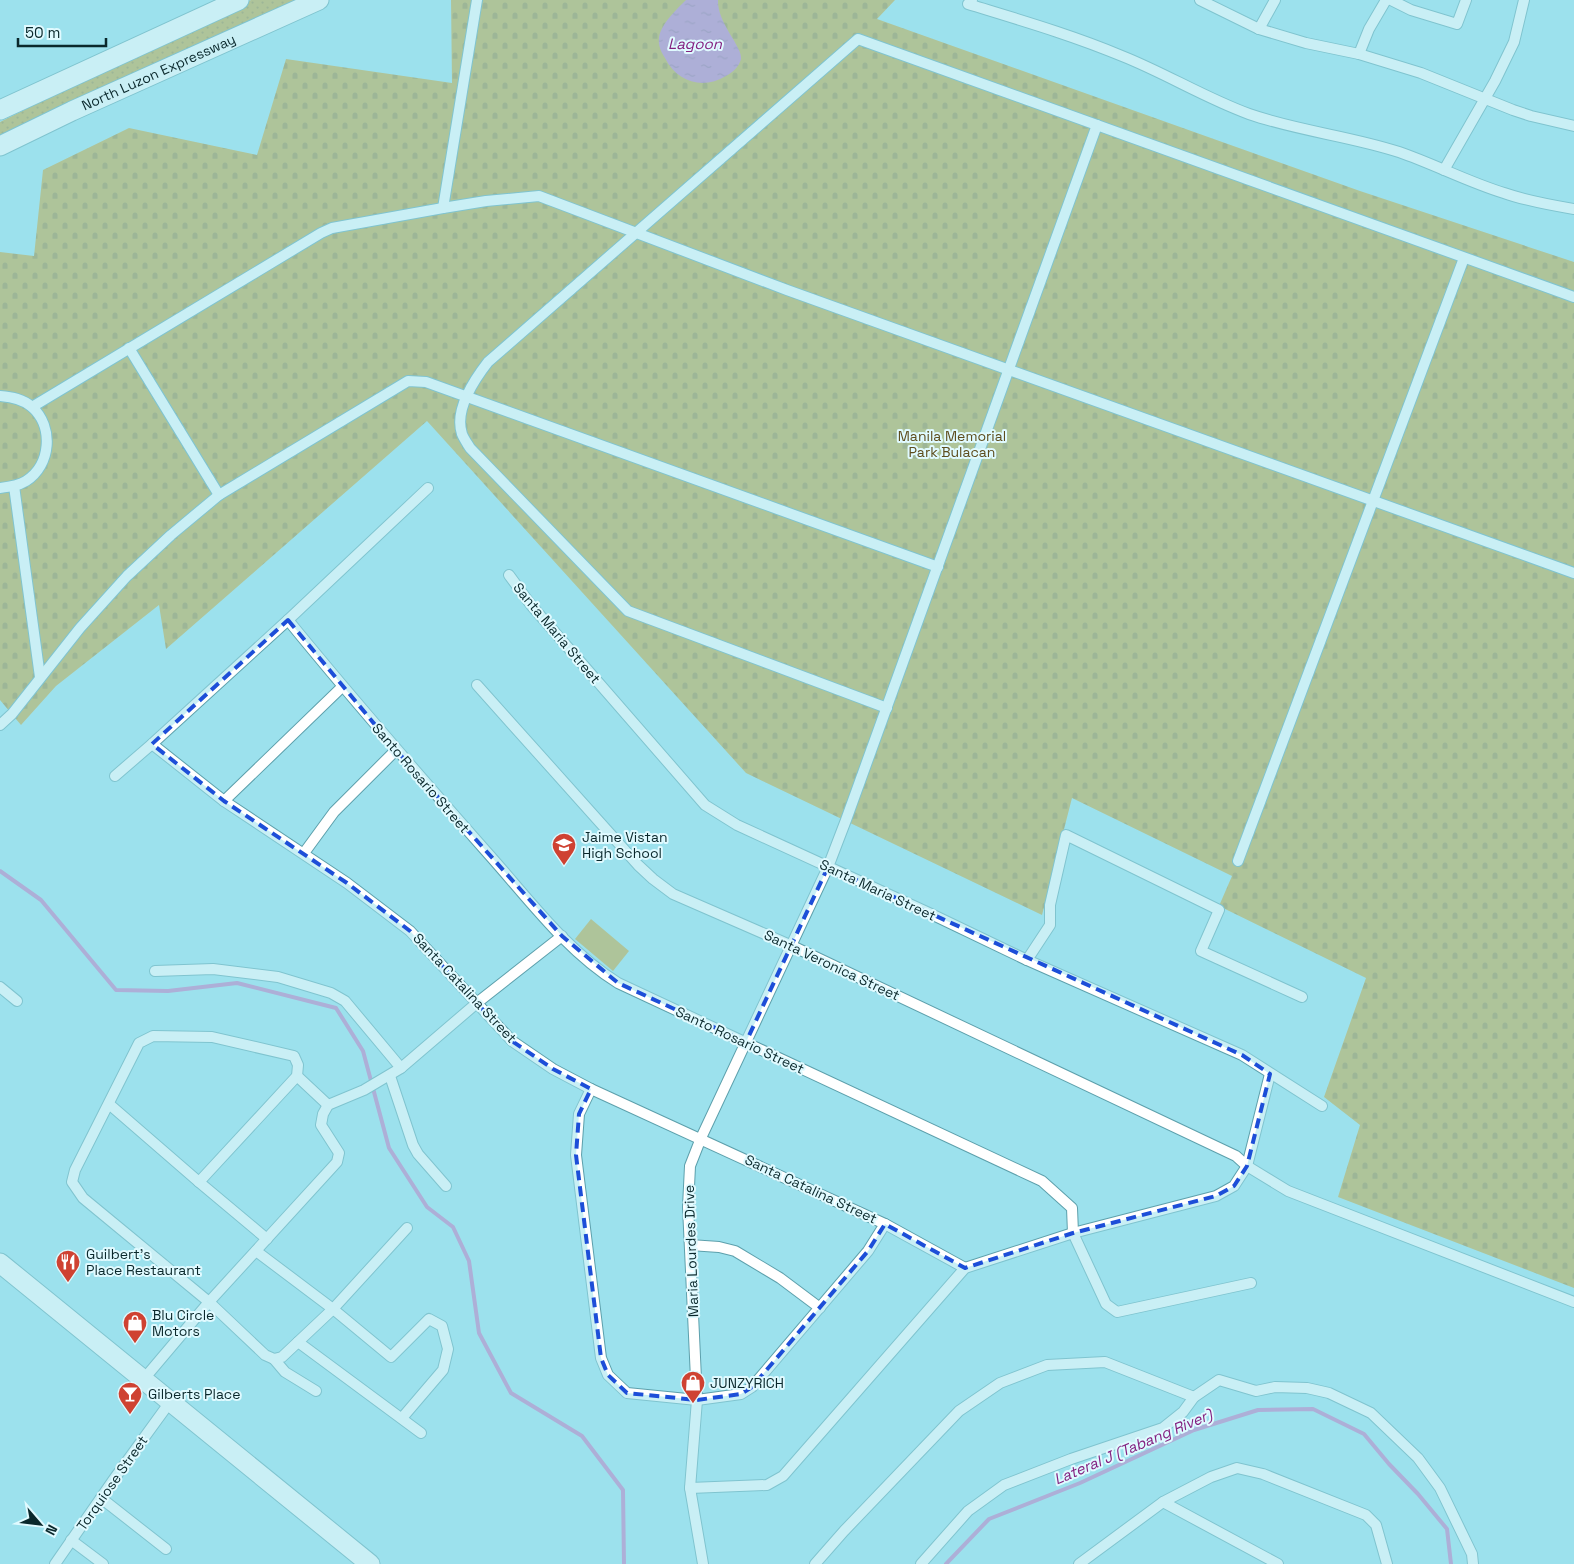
<svg xmlns="http://www.w3.org/2000/svg" width="1574" height="1564" viewBox="0 0 1574 1564" font-family="'Space Grotesk',sans-serif">
  <style>
    .grass { fill: url(#grass-dots) }
    .cemetery { fill: url(#cemetery-stones) }
    .garden { fill: #c4a037 }
    .water { fill: url(#water-ripples) }
    .lines { fill: none; stroke-linecap: round; stroke-linejoin: round }
    .stream { stroke: #c271bc; stroke-width: 4 }
    .street-casing { stroke: #5da0ac; stroke-width: 12 }
    .highway-casing { stroke: #5da0ac; stroke-width: 21 }
    .street { stroke: #fff; stroke-width: 10 }
    .highway { stroke: #fff; stroke-width: 19 }
    .marked { fill: none; stroke: #1d4ed8; stroke-width: 4; stroke-dasharray: 10 6; stroke-linejoin: round }
    .labels { text-anchor: middle; stroke-width: 4; stroke-linejoin: round; paint-order: stroke }
    .street-label { font-size: 14px; fill: #0a282c; stroke: #e0faff }
    .park-label { font-size: 14px; fill: #5d4c1d; stroke: #e0faff }
    .poi-label { font-size: 14px; fill: #0a282c; stroke: #e0faff; text-anchor: start }
    .water-label { font-size: 15px; font-style: italic; fill: #842180; stroke: #e0faff }
  </style>
  <defs>
    <pattern id="grass-dots" width="8" height="8" patternUnits="userSpaceOnUse" patternTransform="scale(1.25)"><rect width="8" height="8" fill="#c4a037"/><path d="M2 2h.1M6 6h.1" fill="none" stroke="#9d822f" stroke-width="1.8" stroke-linecap="round"/></pattern>
    <pattern id="cemetery-stones" width="16" height="16" patternUnits="userSpaceOnUse" patternTransform="scale(1.25)"><rect width="16" height="16" fill="#c4a037"/><path d="M2 7V4a2 2 0 0 1 4 0v3zM10 15v-3a2 2 0 0 1 4 0v3z" fill="#9d822f"/></pattern>
    <pattern id="water-ripples" width="26" height="14" patternUnits="userSpaceOnUse" patternTransform="scale(1.25)"><rect width="26" height="14" fill="#c271bc"/><path d="M2 4q2-2 4 0t4 0M15 11q2-2 4 0t4 0" fill="none" stroke="#9c5d99"/></pattern>
  </defs>
  <rect width="100%" height="100%" fill="#9ce1ed"/>
  <polygon class="grass" points="251,0 301,0 0,139 0,122 145,50"/>
  <polygon class="cemetery" points="451,0 895,0 877,19 1360,191 1574,262 1574,1288 1338,1197 1360,1125 1324,1097 1366,978 1219,906 1232,876 1072,798 1042,915 746,773 427,421 166,649 159,605 56,686 21,725 0,700 0,252 34,256 43,170 129,128 257,155 286,59 452,83"/>
  <polygon class="garden" points="591,919 629,951 613,971 575,939"/>
  <path class="water" d="M686,0H718C717,23 743,47 741,59C739,67 733,72 726,76C703,90 677,82 665,58C660,50 657,43 660,33C665,20 676,10 686,0Z"/>
  <g class="lines">
    <g class="stream">
      <polyline points="0,871 41,900 116,990 168,991 237,983 336,1008 363,1051 389,1148 427,1207 453,1227 469,1261 479,1333 511,1393 582,1436 623,1490 624,1564"/>
      <polyline points="946,1564 989,1519 1080,1483 1194,1430 1258,1410 1313,1409 1364,1434 1389,1464 1418,1494 1447,1529 1451,1564"/>
    </g>
    <defs>
      <g id="street">
        <path d="M972,0L968,4C1020,20 1072,35 1122,56C1165,73 1205,98 1249,114C1298,131 1350,136 1399,152C1434,164 1468,182 1504,193C1527,201 1550,205 1574,209"/>
        <polyline points="1200,0 1259,29 1306,43 1359,54 1421,73 1513,110 1531,116 1574,126"/>
        <polyline points="1391,0 1411,10 1457,24 1466,0"/>
        <polyline points="1259,29 1275,0"/>
        <polyline points="1359,54 1369,29 1386,0"/>
        <polyline points="1444,170 1495,81 1514,42 1524,0"/>
        <polyline points="443,208 477,0"/>
        <polyline points="129,348 219,495"/>
        <path d="M0,396C12,397 23,399 32,407C54,427 51,465 26,481C18,486 9,487 0,488"/>
        <polyline points="32,407 321,233 332,228 443,208 486,201 539,196 787,290 1574,573"/>
        <polyline points="14,486 40,677"/>
        <polyline points="509,575 531,605 705,805 737,825 929,913 1027,960 1242,1055 1322,1106"/>
        <path d="M288,620C354,701 423,780 492,858C531,902 568,952 618,983L1042,1181L1072,1208L1073,1233L1106,1304L1117,1312L1251,1283"/>
        <polyline points="477,685 638,865 653,879 673,894 790,945 1236,1156 1247,1166 1288,1191 1574,1302"/>
        <path d="M887,708L628,611L470,448C467,443 464,439 462,434C454,410 474,380 488,362L858,39L1574,297"/>
        <polyline points="0,725 12,714 80,628 127,576 171,535 219,495 408,381 426,382 938,567"/>
        <polyline points="152,744 224,801 347,883 410,931 512,1041 553,1069 591,1089 885,1224 965,1268"/>
        <polyline points="115,776 152,744 288,620 428,488"/>
        <polyline points="224,801 342,687"/>
        <polyline points="304,853 334,812 396,750"/>
        <polyline points="1238,861 1464,258"/>
        <polyline points="1027,960 1050,925 1050,905 1066,835 1219,910 1201,951 1302,997"/>
        <polyline points="155,971 213,969 278,977 331,993 345,1001 401,1068"/>
        <polyline points="0,987 17,1001"/>
        <polyline points="297,1076 328,1105"/>
        <polyline points="390,1076 413,1145 418,1154 446,1186"/>
        <polyline points="591,1089 579,1114 576,1155 601,1358 608,1375 627,1393 697,1400 741,1394 752,1387 868,1251 885,1224"/>
        <polyline points="109,1104 199,1182 267,1239"/>
        <polyline points="199,1182 297,1076 298,1065 294,1056 212,1037 153,1036 139,1043 75,1170 72,1182 83,1198 209,1302 265,1355 274,1359 282,1357 333,1309 407,1228"/>
        <polyline points="690,1245 719,1247 735,1251 780,1278 820,1308"/>
        <polyline points="256,1251 333,1309 391,1357 429,1319 442,1326 448,1349 443,1370 402,1418"/>
        <polyline points="298,1342 421,1433"/>
        <polyline points="274,1359 285,1372 316,1391"/>
        <polyline points="143,1380 209,1302 337,1162 339,1153 321,1125 323,1114 328,1105 364,1090 401,1068 478,1002 562,936"/>
        <polyline points="690,1488 767,1485 783,1476 965,1268 1073,1233 1216,1196 1234,1186 1247,1166 1270,1074"/>
        <polyline points="101,1498 166,1549"/>
        <polyline points="1163,1502 1278,1564"/>
        <polyline points="71,1540 103,1564"/>
        <polyline points="55,1564 114,1479 170,1402"/>
        <polyline points="703,1564 690,1488 697,1400 688,1207 690,1166 701,1138 828,867 846,820 1097,125"/>
        <polyline points="815,1564 844,1531 959,1411 1000,1383 1047,1365 1105,1362 1194,1397"/>
        <polyline points="921,1564 968,1511 1004,1485 1071,1459 1163,1428 1183,1412 1194,1397 1219,1380 1256,1391 1275,1387 1307,1388 1329,1393 1371,1413 1418,1458 1440,1488 1472,1554 1473,1564"/>
        <polyline points="1079,1564 1163,1502 1211,1477 1237,1468 1263,1474 1366,1515 1376,1525 1387,1564"/>
      </g>
      <g id="highway">
        <polyline points="0,110 239,0"/>
        <path id="s1" d="M0,146L72,111L319,0"/>
        <polyline points="0,1263 370,1564"/>
      </g>
    </defs>
    <use href="#street" class="street-casing"/>
    <use href="#highway" class="highway-casing"/>
    <use href="#street" class="street"/>
    <use href="#highway" class="highway"/>
  </g>
  <path d="M0 0H1574V1564H0ZM288,620L396,750L562,936L618,983L746,1042L828,867L1242,1055L1270,1074L1247,1166L1234,1186L1216,1196L1073,1233L965,1268L885,1224L868,1251L752,1387L741,1394L697,1400L627,1393L608,1375L601,1358L576,1155L579,1114L591,1089L553,1069L512,1041L410,931L347,883L224,801L152,744Z" fill="#9ce1ed" fill-opacity=".55" fill-rule="evenodd"/>
  <path class="marked" d="M288,620L396,750L562,936L618,983L746,1042L828,867L1242,1055L1270,1074L1247,1166L1234,1186L1216,1196L1073,1233L965,1268L885,1224L868,1251L752,1387L741,1394L697,1400L627,1393L608,1375L601,1358L576,1155L579,1114L591,1089L553,1069L512,1041L410,931L347,883L224,801L152,744Z"/>
  <defs>
    <symbol id="school-pin" viewBox="-11 -11 22 30"><path d="M0 17L-7.5 6A9.5 9.5 0 1 1 7.5 6Z" fill="#cf4232" stroke="#e0faff"/><path d="M0-5L7-2L0 1L-7-2ZM-4 1L0 2.5L4 1V4Q0 6-4 4Z" fill="#fff"/></symbol>
    <symbol id="restaurant-pin" viewBox="-11 -11 22 30"><path d="M0 17L-7.5 6A9.5 9.5 0 1 1 7.5 6Z" fill="#cf4232" stroke="#e0faff"/><path d="M-5-6h1v4h1v-4h1v4h1v-4h1v5L-1.5 .5V6h-2V.5L-5-1ZM5-6V6H3V1.5H1.5Q1.5-4 5-6Z" fill="#fff"/></symbol>
    <symbol id="shop-pin" viewBox="-11 -11 22 30"><path d="M0 17L-7.5 6A9.5 9.5 0 1 1 7.5 6Z" fill="#cf4232" stroke="#e0faff"/><path d="M-5-2.5h2.3a2.7 3.5 0 0 1 5.4 0H5L5.5 6h-11ZM-1.5-2.5h3a1.5 2.3 0 0 0-3 0Z" fill="#fff"/></symbol>
    <symbol id="bar-pin" viewBox="-11 -11 22 30"><path d="M0 17L-7.5 6A9.5 9.5 0 1 1 7.5 6Z" fill="#cf4232" stroke="#e0faff"/><path d="M-6-5H6L.8 .8V4.5H3.5V6h-7V4.5H-.8V.8Z" fill="#fff"/></symbol>
  </defs>
  <g fill-rule="evenodd">
    <use href="#school-pin" x="550" y="831" width="28" height="38"/>
    <use href="#restaurant-pin" x="54" y="1248" width="28" height="38"/>
    <use href="#shop-pin" x="121" y="1309" width="28" height="38"/>
    <use href="#shop-pin" x="679" y="1369" width="28" height="38"/>
    <use href="#bar-pin" x="116" y="1380" width="28" height="38"/>
  </g>
  <g class="labels">
    <g class="street-label">
      <text dy="5" stroke="none"><textPath href="#s1" startOffset="175">North Luzon Expressway</textPath></text>
      <text transform="translate(557 633) rotate(50)" y="5">Santa Maria Street</text>
      <text transform="translate(421 778) rotate(49)" y="5">Santo Rosario Street</text>
      <text transform="translate(878 890) rotate(25)" y="5">Santa Maria Street</text>
      <text transform="translate(832 965) rotate(25)" y="5">Santa Veronica Street</text>
      <text transform="translate(465 988) rotate(47)" y="5">Santa Catalina Street</text>
      <text transform="translate(740 1040) rotate(25)" y="5">Santo Rosario Street</text>
      <text transform="translate(811 1189) rotate(25)" y="5">Santa Catalina Street</text>
      <text transform="translate(691 1251) rotate(-92)" y="5">Maria Lourdes Drive</text>
      <text transform="translate(112 1483) rotate(-55)" y="5">Torquiose Street</text>
    </g>
    <g class="park-label">
      <text x="952" y="441">Manila Memorial<tspan x="952" dy="16">Park Bulacan</tspan></text>
    </g>
    <g class="poi-label">
      <text x="582" y="842">Jaime Vistan<tspan x="582" dy="16">High School</tspan></text>
      <text x="86" y="1259">Guilbert's<tspan x="86" dy="16">Place Restaurant</tspan></text>
      <text x="152" y="1320">Blu Circle<tspan x="152" dy="16">Motors</tspan></text>
      <text x="710" y="1388">JUNZYRICH</text>
      <text x="148" y="1399">Gilberts Place</text>
    </g>
    <g class="water-label">
      <text x="695" y="49">Lagoon</text>
      <text transform="translate(1133 1447) rotate(-23)" y="5">Lateral J (Tabang River)</text>
    </g>
  </g>
  <g transform="translate(40 1524) rotate(118)" stroke="#e0faff" stroke-width="4" paint-order="stroke">
  <path d="M0-4L9 19L0 12L-9 19Z" fill="#0a282c"/>
  <text y="-8" font-size="14" font-weight="bold" text-anchor="middle" fill="#0a282c">N</text>
  </g>
  <path d="M18 38v8h88v-8" fill="none" stroke="#0a282c" stroke-width="2.5"/>
  <text x="25" y="38" font-size="15" fill="#0a282c" stroke="#e0faff" stroke-width="4" paint-order="stroke">50 m</text>
</svg>
